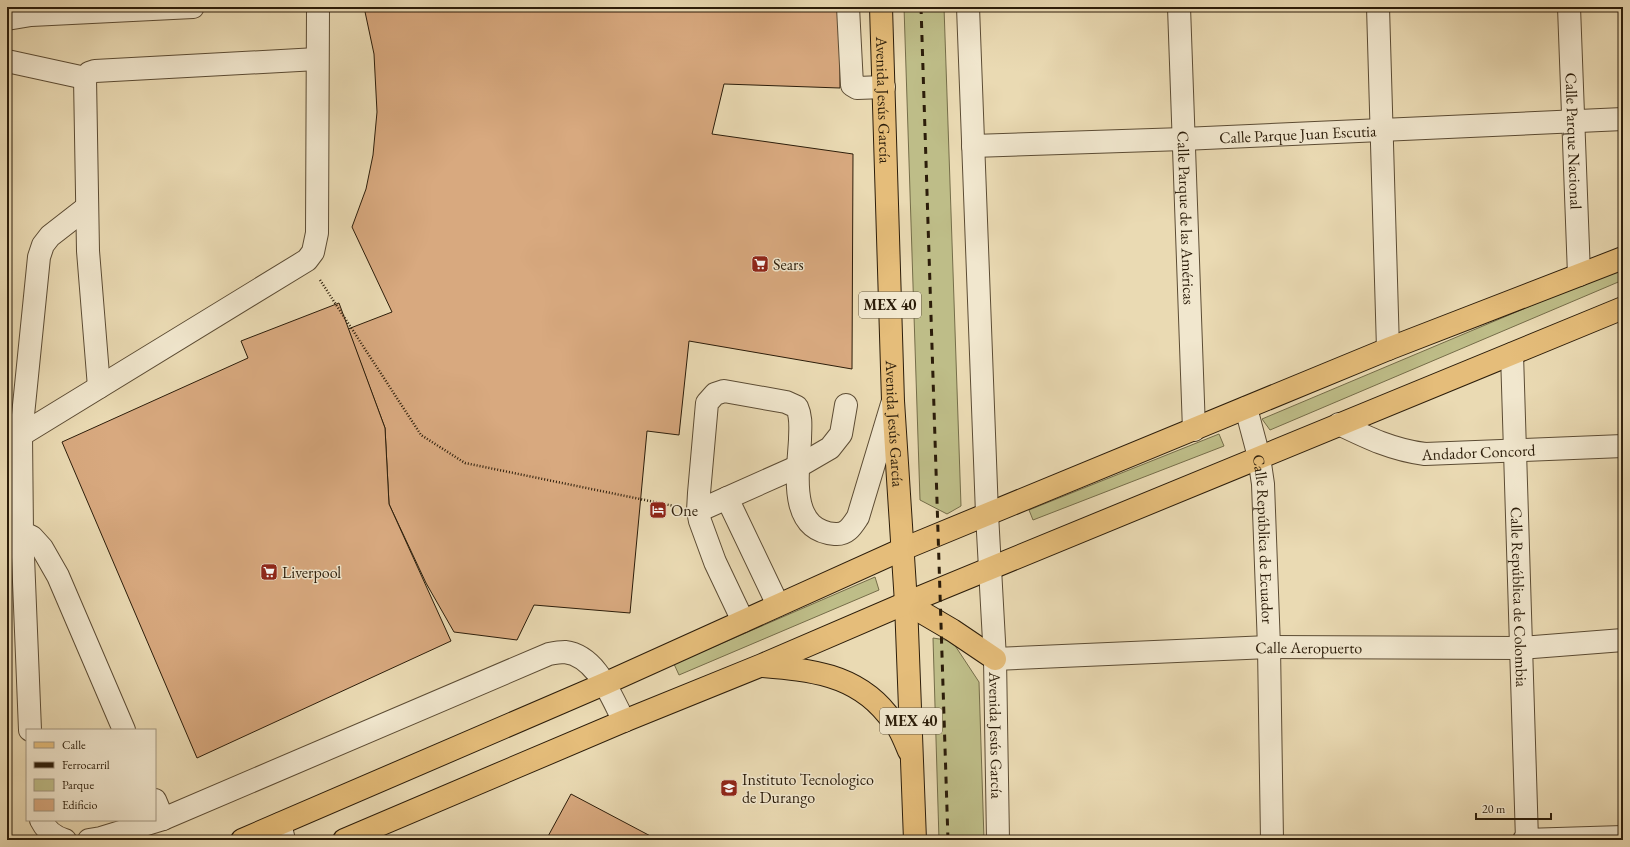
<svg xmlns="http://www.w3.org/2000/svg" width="1630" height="847" viewBox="0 0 1630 847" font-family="'EB Garamond',serif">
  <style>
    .green { fill: #bebd88; stroke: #756d49 }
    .building { fill: #d8a97f; stroke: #2c1d0a }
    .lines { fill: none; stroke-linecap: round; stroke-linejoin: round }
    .minor-casing { stroke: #5c4c34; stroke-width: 24 }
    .major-casing { stroke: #2c1d0a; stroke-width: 24 }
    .path { stroke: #2c1d0a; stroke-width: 2.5; stroke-dasharray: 1 2; stroke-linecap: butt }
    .minor { stroke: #f1e7ce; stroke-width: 22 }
    .major { stroke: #e5bd7a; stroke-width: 22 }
    .rail { stroke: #2c1d0a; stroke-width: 3; stroke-dasharray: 7 7; stroke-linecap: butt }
    .labels { text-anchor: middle; stroke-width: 3; stroke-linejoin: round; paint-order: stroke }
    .shield { fill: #f1e7ce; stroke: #675a45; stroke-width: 1 }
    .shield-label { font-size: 15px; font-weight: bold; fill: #2c1d0a }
    .street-label { font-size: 16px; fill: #2c1d0a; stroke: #f1e7ce }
    .poi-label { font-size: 16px; fill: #2c1d0a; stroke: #f1e7ce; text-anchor: start }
  </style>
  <rect width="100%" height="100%" fill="#eadab3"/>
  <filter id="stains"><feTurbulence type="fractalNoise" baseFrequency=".005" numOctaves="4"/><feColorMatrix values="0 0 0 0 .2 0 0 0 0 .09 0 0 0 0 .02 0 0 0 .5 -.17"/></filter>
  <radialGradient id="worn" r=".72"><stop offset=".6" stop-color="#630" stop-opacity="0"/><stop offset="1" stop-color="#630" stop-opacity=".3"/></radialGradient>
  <g class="green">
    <polygon points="904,7 944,7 961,506 947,514 920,500"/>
    <polygon points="1623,267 1623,280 1270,430 1262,419"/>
    <polygon points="1219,434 1224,446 1033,520 1029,510"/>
    <polygon points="875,577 879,590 679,675 674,664"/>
    <polygon points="933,638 952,641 979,682 984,840 939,840"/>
  </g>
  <g class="building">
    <polygon points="364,7 840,7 840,88 724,84 712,134 853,154 852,369 689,341 679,435 647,431 630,613 534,605 517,640 454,632 426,583 389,504 385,428 348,329 392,312 352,227 366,189 373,155 377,112 374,54"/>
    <polygon points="339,303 385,428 389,504 451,641 197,758 62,442 248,358 241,341"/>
    <polygon points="571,794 658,840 546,840"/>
  </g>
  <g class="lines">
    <defs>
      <g id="minor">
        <polyline points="848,7 852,85 857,88 884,87"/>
        <path id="s1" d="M968,7L987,514L995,659L998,840"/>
        <path id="s2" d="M1179,7L1194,430"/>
        <polyline points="1378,7 1388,349"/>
        <path id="s3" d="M1569,7L1579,275"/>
        <polyline points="7,19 31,15 193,7"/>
        <polyline points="7,61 85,78"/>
        <path id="s4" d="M973,146L1183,139L1623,119"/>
        <polyline points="86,208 50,236 43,245 39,257 21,435 22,532 32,537 42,548 58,576 124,730"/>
        <path id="s5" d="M1512,354L1527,840"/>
        <polyline points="99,387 88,251 85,78 89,73 95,71 317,59"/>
        <path id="s6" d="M1246,408L1259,457L1263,484L1269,647L1272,840"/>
        <path id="s7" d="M1339,424C1368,438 1393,450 1425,454L1623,446"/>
        <polyline points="21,435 307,260 313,252 317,233 318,7"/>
        <polyline points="727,498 778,605"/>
        <polyline points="698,511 799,466 830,448 841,434 846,405"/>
        <polyline points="7,542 13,535 22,532 30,730"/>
        <path d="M743,621L715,562L700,521L698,511L699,493L707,403L715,394L724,391L786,402L797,407C802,418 800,429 800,440C798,474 788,530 835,534C847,535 852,526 858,517L892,404"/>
        <path id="s8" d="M995,659L1269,647L1521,648L1623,640"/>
        <polyline points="155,800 163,819"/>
        <path d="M41,820C46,830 54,837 65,840"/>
        <polyline points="280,824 284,840"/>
        <path d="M89,840L101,838L163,819L549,654C554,653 560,652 565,652C597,656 611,697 624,721"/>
        <polyline points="1524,840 1623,837"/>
      </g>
      <g id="major">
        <path id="s9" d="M881,7L893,401L906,603L915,840"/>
        <polyline points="906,603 952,630 995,659"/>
        <path d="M763,666C810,670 855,674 887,714C891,719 896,723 899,729C903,736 906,744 909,751"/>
        <polyline points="242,840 604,684 903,549 1388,349 1623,258"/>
        <polyline points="344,840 624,721 762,665 906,603 1623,308"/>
      </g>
    </defs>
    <use href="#minor" class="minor-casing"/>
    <use href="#major" class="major-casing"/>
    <polyline class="path" points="320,280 421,435 465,463 674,506"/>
    <use href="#minor" class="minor"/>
    <use href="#major" class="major"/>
    <polyline class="rail" points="921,7 948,840"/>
  </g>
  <defs>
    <symbol id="supermarket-square" viewBox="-11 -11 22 22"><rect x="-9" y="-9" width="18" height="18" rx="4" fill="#8f2418" stroke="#f1e7ce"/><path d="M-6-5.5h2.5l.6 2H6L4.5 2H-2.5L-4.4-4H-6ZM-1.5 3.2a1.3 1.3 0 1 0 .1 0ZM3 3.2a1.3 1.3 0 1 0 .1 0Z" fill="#fff"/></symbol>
    <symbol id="hotel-square" viewBox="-11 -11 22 22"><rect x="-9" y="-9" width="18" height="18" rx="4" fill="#8f2418" stroke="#f1e7ce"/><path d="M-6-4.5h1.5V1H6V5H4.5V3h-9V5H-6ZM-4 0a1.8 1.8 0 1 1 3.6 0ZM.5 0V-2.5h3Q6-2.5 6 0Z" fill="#fff"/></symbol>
    <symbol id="university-square" viewBox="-11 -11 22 22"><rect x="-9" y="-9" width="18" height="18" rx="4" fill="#8f2418" stroke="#f1e7ce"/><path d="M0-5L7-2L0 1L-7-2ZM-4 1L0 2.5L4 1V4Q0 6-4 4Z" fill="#fff"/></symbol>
  </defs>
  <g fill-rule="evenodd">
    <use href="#supermarket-square" x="750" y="254" width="20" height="20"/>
    <use href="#hotel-square" x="648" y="500" width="20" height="20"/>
    <use href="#supermarket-square" x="259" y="562" width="20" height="20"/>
    <use href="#university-square" x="719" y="778" width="20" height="20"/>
  </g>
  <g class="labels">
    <g class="shield">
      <rect x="859" y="292" width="62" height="26" rx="3"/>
      <rect x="880" y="708" width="62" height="26" rx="3"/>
    </g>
    <g class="shield-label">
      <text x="890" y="310">MEX 40</text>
      <text x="911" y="726">MEX 40</text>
    </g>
    <g class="street-label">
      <text dy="6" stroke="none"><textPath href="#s9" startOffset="93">Avenida Jesús García</textPath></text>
      <text dy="6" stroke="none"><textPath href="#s4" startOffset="325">Calle Parque Juan Escutia</textPath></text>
      <text dy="6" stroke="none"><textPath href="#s3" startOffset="134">Calle Parque Nacional</textPath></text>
      <text dy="6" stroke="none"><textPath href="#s2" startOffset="211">Calle Parque de las Américas</textPath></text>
      <text dy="6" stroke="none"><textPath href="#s9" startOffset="417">Avenida Jesús García</textPath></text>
      <text dy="6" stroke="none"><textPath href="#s7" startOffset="145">Andador Concord</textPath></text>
      <text dy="6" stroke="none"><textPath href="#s6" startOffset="133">Calle República de Ecuador</textPath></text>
      <text dy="6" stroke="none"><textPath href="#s5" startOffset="243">Calle República de Colombia</textPath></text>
      <text dy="6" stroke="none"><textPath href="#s8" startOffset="314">Calle Aeropuerto</textPath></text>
      <text dy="6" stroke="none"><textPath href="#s1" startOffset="729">Avenida Jesús García</textPath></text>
    </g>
    <g class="poi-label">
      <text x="773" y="270">Sears</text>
      <text x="671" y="516">One</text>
      <text x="282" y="578">Liverpool</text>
      <text x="742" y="785">Instituto Tecnologico<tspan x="742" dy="18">de Durango</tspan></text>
    </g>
  </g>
  <rect width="1630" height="847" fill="none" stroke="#eadab3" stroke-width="24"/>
  <rect x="8" y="8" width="1614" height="831" fill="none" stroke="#2c1d0a" stroke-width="2"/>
  <rect x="12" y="12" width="1606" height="823" fill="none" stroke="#2c1d0a"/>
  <rect x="26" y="729" width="130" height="92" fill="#f1e7ce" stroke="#a29680"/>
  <rect x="34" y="742" width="20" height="6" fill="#e5bd7a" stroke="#a29680"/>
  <text x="62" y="749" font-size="12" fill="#2c1d0a">Calle</text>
  <rect x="34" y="762" width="20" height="6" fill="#2c1d0a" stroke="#a29680"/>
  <text x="62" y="769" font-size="12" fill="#2c1d0a">Ferrocarril</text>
  <rect x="34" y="779" width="20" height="12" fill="#bebd88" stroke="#a29680"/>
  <text x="62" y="789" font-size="12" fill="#2c1d0a">Parque</text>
  <rect x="34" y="799" width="20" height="12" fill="#d8a97f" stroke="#a29680"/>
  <text x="62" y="809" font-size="12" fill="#2c1d0a">Edificio</text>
  <path d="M1476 813v6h75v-6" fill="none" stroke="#2c1d0a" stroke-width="2"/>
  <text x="1482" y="813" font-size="12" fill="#2c1d0a" stroke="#f1e7ce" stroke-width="3" paint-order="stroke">20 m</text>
  <rect width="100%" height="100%" filter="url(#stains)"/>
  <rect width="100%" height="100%" fill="url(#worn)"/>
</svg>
